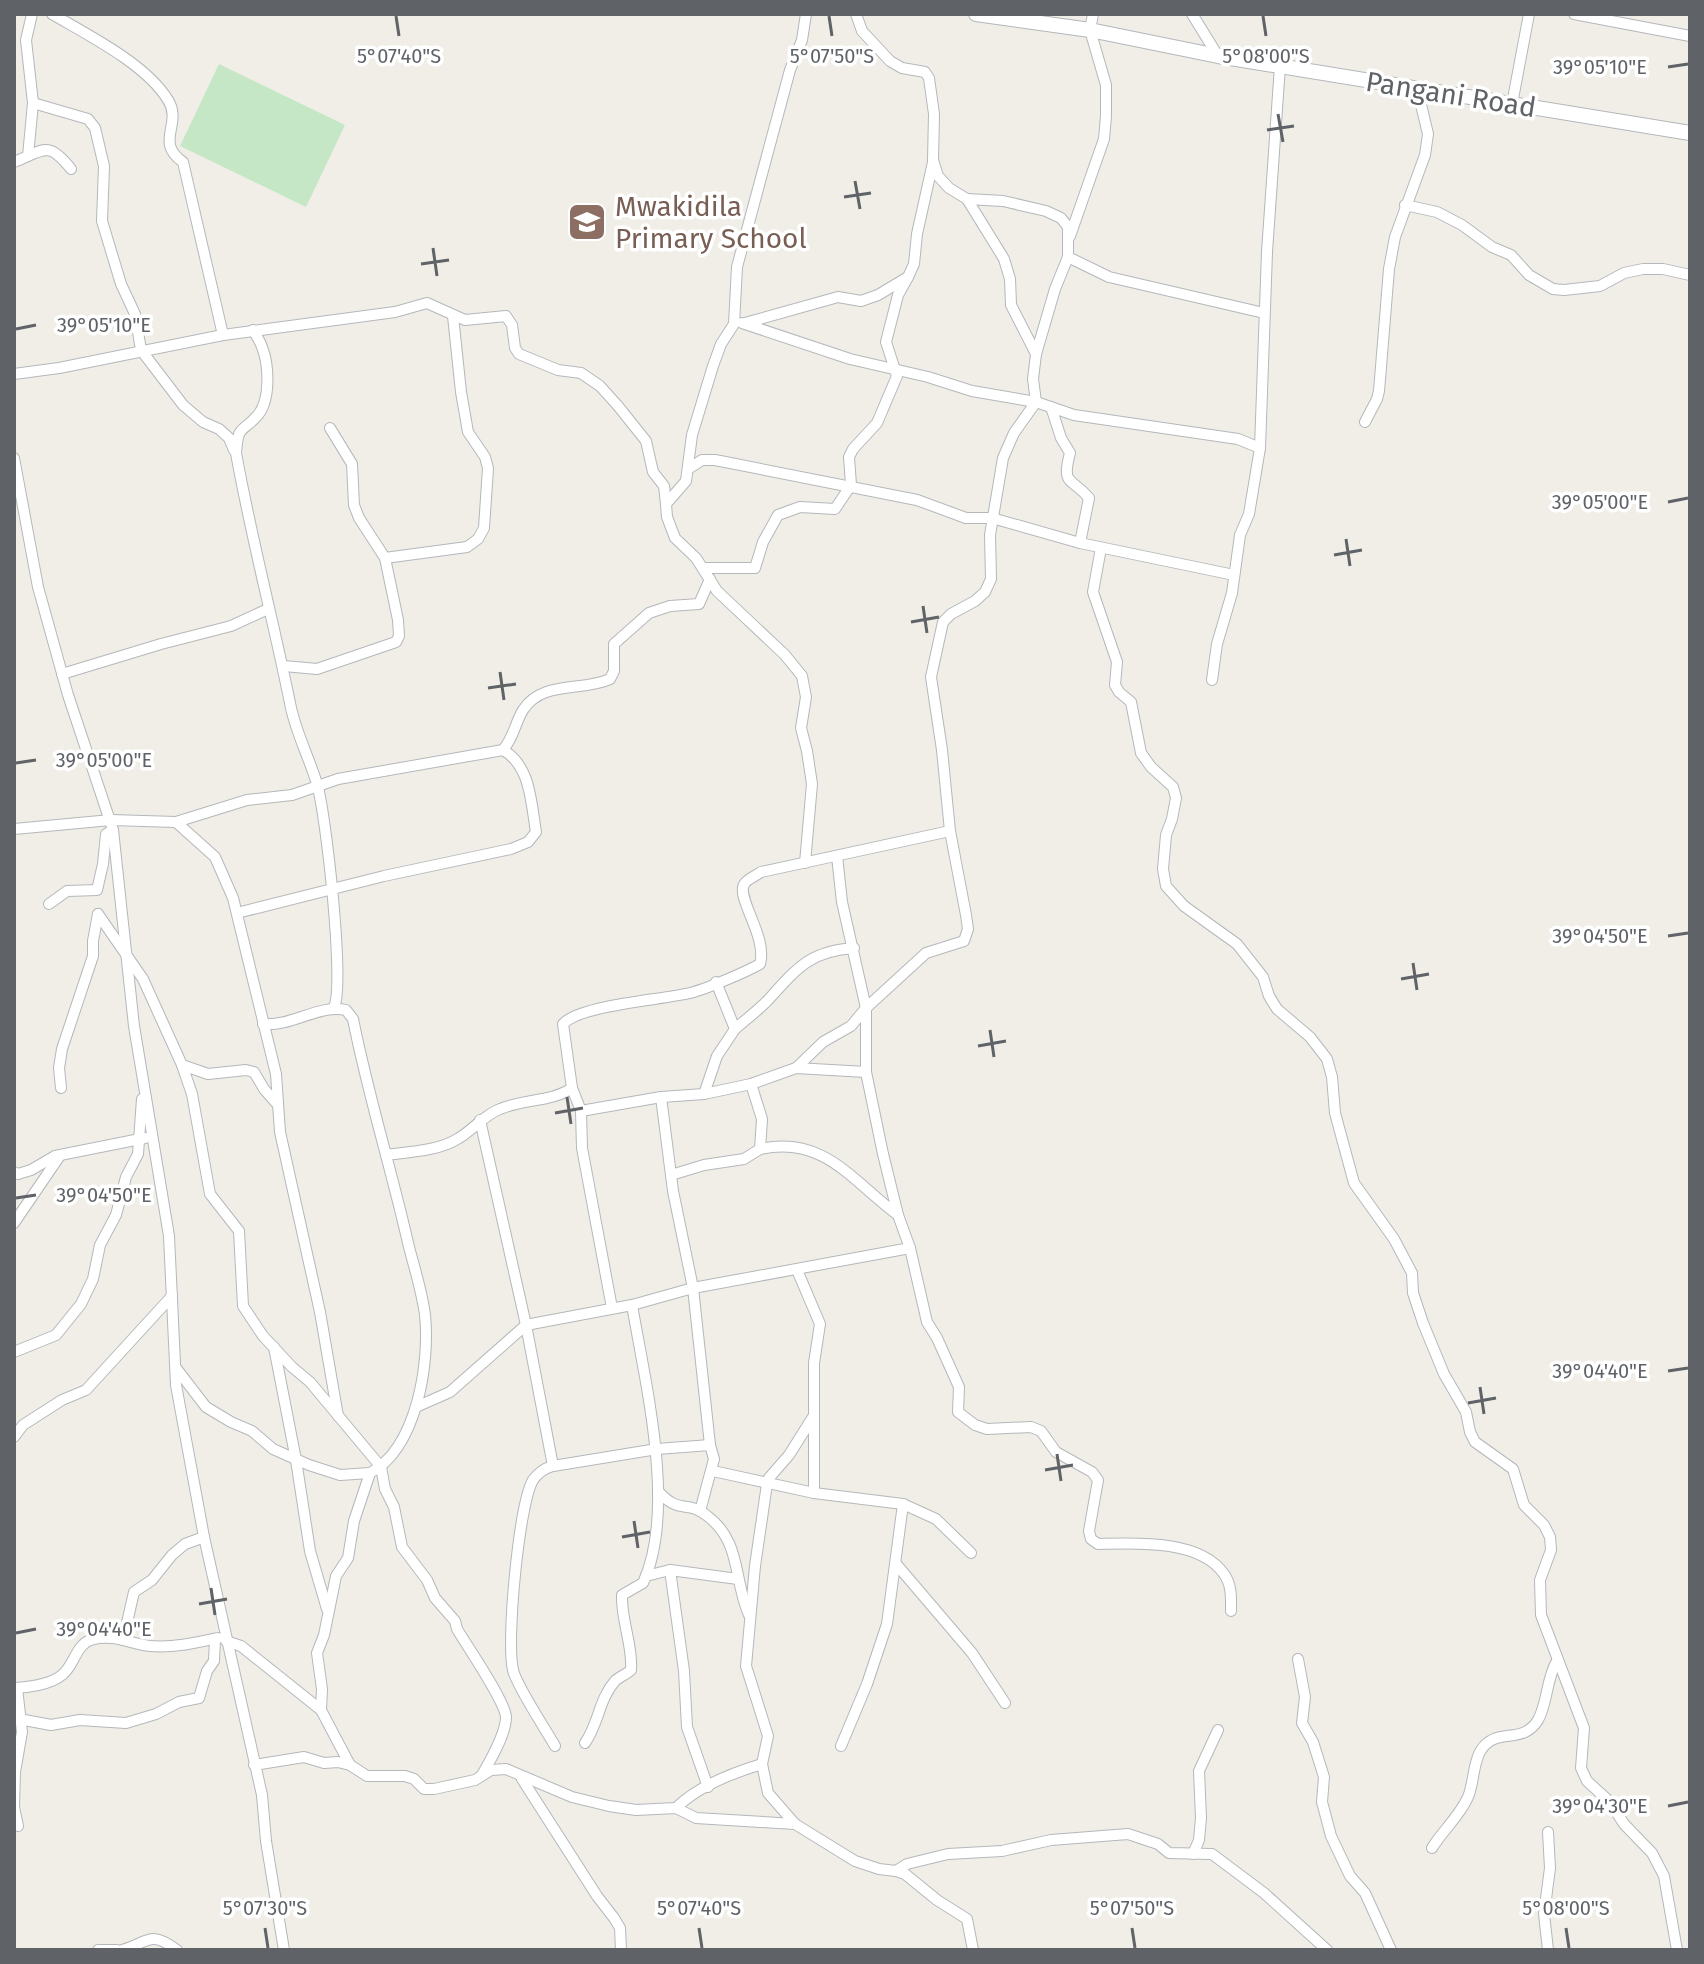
<svg xmlns="http://www.w3.org/2000/svg" width="1704" height="1964" viewBox="0 0 1704 1964" font-family="'Fira Sans',sans-serif">
  <style>
    .park { fill: #c6e7c5 }
    .lines { fill: none; stroke-linecap: round; stroke-linejoin: round }
    .street-casing { stroke: #b4b8bb; stroke-width: 12 }
    .secondary-casing { stroke: #b3b7bb; stroke-width: 16 }
    .street { stroke: #fff; stroke-width: 10 }
    .secondary { stroke: #fff; stroke-width: 14 }
    .ticks { fill: none; stroke: #5f6367; stroke-width: 3 }
    .labels { text-anchor: middle; stroke-width: 7; stroke-linejoin: round; paint-order: stroke }
    .street-label { font-size: 28px; fill: #5f6367; stroke: #fff }
    .education-label { font-size: 28px; fill: #785e54; stroke: #fff; text-anchor: start }
    .ticks-label { font-size: 20px; text-anchor: middle; fill: #5f6367; stroke: #fff; stroke-width: 7; stroke-linejoin: round; paint-order: stroke }
  </style>
  <rect width="100%" height="100%" fill="#f0eee7"/>
  <polygon class="park" points="219,64 345,125 306,207 180,146"/>
  <g class="lines">
    <defs>
      <g id="street">
        <path d="M52,14C88,35 146,64 168,100C183,124 154,142 183,162L223,335"/>
        <polyline points="1192,14 1218,56"/>
        <polyline points="1574,14 1690,36"/>
        <polyline points="33,103 88,119 95,128 104,166 102,221 121,284 135,314 141,350 183,405 203,422 219,429 229,438 234,450"/>
        <polyline points="1512,104 1529,14"/>
        <polyline points="28,156 33,103 26,40 32,14"/>
        <path d="M14,162C44,150 48,140 71,169"/>
        <polyline points="967,199 1003,201 1046,211 1061,218 1068,227 1068,257 1055,289 1036,354"/>
        <polyline points="1405,205 1437,212 1462,225 1492,247 1511,255 1529,275 1553,289 1564,290 1600,286 1624,273 1643,269 1663,269 1690,275"/>
        <polyline points="1070,236 1104,139 1106,116 1106,85 1090,30 1093,14"/>
        <polyline points="1068,257 1109,277 1264,313"/>
        <polyline points="742,323 850,359 928,377 972,391 1036,402 1074,415 1238,439 1260,448 1249,514 1240,535 1232,593 1217,644 1212,680"/>
        <polyline points="745,323 838,297 861,301 878,295 908,277 914,264 917,234 933,162"/>
        <path d="M253,330C256,335 260,341 262,347C269,365 271,401 257,416C242,433 238,424 236,453C251,537 273,619 290,703C295,731 309,757 317,784C326,814 345,985 334,1007"/>
        <polyline points="14,374 59,368 223,335 395,312 427,303 465,320 506,316 512,325 515,348 519,354 558,370 581,373 600,386 618,406 646,441 653,472 664,486 666,504"/>
        <path d="M1051,407L1061,438L1070,453C1061,487 1072,477 1089,498L1080,543"/>
        <polyline points="1365,422 1377,399 1379,391 1389,269 1395,237 1425,155 1428,134 1417,88"/>
        <polyline points="1260,448 1267,252 1280,66"/>
        <polyline points="14,458 38,587 68,695 113,830 134,1026 169,1236 176,1385 204,1537 262,1795 266,1841 284,1950"/>
        <polyline points="688,469 702,460 715,460 917,500 966,518 992,518 1080,543 1234,575"/>
        <polyline points="1101,548 1093,592 1117,662 1115,685 1119,692 1131,702 1141,753 1151,767 1173,787 1176,798 1172,819 1166,835 1163,869 1166,886 1184,906 1237,944 1263,977 1269,996 1277,1009 1310,1037 1327,1059 1332,1077 1335,1113 1354,1183 1394,1239 1412,1273 1413,1293 1423,1323 1444,1374 1466,1412 1470,1432 1475,1442 1513,1469 1524,1505 1544,1525 1550,1537 1551,1550 1540,1580 1541,1615 1584,1728 1581,1768 1587,1781 1610,1802 1624,1824 1652,1853 1664,1876 1677,1950"/>
        <polyline points="385,558 467,547 478,539 484,528 488,468 485,457 468,432 461,392 453,316"/>
        <polyline points="704,568 755,568 763,542 778,515 800,507 835,509 851,485 849,457 853,449 877,423 897,376 886,342 898,295 908,277"/>
        <polyline points="284,666 317,669 396,642 399,636 398,620 385,558 359,518 354,505 352,464 330,428"/>
        <polyline points="62,674 161,644 231,626 268,609"/>
        <polyline points="176,822 215,857 233,898 276,1074 280,1132 320,1312 338,1416"/>
        <path d="M14,829L111,820L176,822L247,800L292,795L338,779L503,750C514,737 515,723 523,710C542,680 582,692 610,679L614,671V644L649,613L670,606L699,604L710,579"/>
        <path d="M837,856L842,902L866,1008V1072L883,1154L898,1215L910,1248L927,1322L937,1338L959,1387L958,1412L975,1425L987,1429L1031,1427L1041,1431L1056,1452L1092,1472L1098,1480L1089,1531L1091,1539L1098,1544C1135,1543 1200,1539 1224,1574C1232,1585 1231,1598 1231,1611"/>
        <polyline points="805,863 812,784 807,751 801,728 806,697 802,676 785,655 717,591 696,558 675,538 667,517 666,504 686,481 692,435 713,366 721,344 734,324 737,267 790,70 802,40 806,14"/>
        <polyline points="49,904 67,891 97,890 103,864 106,834 113,830"/>
        <path d="M237,913L384,876L511,849L528,842L536,832C531,803 531,766 503,750"/>
        <path d="M98,914L143,979L182,1065L192,1094L210,1194L239,1231L243,1306L263,1336L292,1367L310,1382L381,1467L385,1489L394,1507L402,1547L427,1580L435,1598L455,1621L457,1629C467,1646 505,1701 506,1717C506,1734 490,1761 482,1775"/>
        <path d="M263,1024C292,1027 318,1004 346,1010L353,1019C368,1095 391,1168 408,1243C414,1267 422,1291 425,1315C430,1363 417,1448 370,1473L354,1521L348,1558L336,1576L324,1635L317,1653L322,1689L321,1710"/>
        <path d="M735,1029C746,1019 759,1010 769,999C797,968 810,951 854,948"/>
        <polyline points="182,1065 208,1074 246,1070 254,1072 264,1089 278,1105"/>
        <polyline points="796,1068 823,1042 851,1026 866,1008 926,953 964,941 968,929 966,915 950,831 942,750 931,677 943,622 951,614 975,601 985,592 991,579 990,535 1003,458 1014,433 1036,402 1033,379 1036,354 1011,305 1010,279 1004,259 967,199 949,188 938,176 933,160 934,114 929,78 925,72 902,68 890,61 862,31 856,14"/>
        <polyline points="61,1088 59,1068 62,1049 93,956 93,941 98,914"/>
        <polyline points="572,1088 581,1111 582,1148 612,1308"/>
        <polyline points="704,1094 717,1056 735,1029 716,982"/>
        <polyline points="661,1097 673,1191 693,1288 710,1445 714,1459 700,1511"/>
        <polyline points="581,1111 661,1097 704,1094 751,1084 796,1068 866,1072"/>
        <polyline points="480,1120 526,1325 553,1466"/>
        <path d="M760,1149C824,1135 852,1181 898,1215"/>
        <path d="M386,1155C409,1152 439,1151 459,1138C474,1129 484,1115 500,1109C523,1099 552,1102 572,1088L563,1024C580,1005 661,1000 690,993C706,989 746,972 760,964C768,936 734,896 745,883C748,879 757,875 761,872L950,831"/>
        <polyline points="14,1172 18,1174 31,1170 55,1156 145,1138"/>
        <polyline points="671,1175 704,1165 744,1159 760,1149 762,1119 751,1084"/>
        <polyline points="14,1223 59,1157"/>
        <polyline points="797,1270 820,1324 814,1363 814,1493"/>
        <polyline points="274,1347 296,1460 310,1551 327,1609"/>
        <polyline points="14,1352 56,1335 81,1304 93,1279 100,1245 116,1215 126,1177 138,1154 142,1099"/>
        <polyline points="176,1368 206,1407 231,1422 252,1431 273,1449 309,1465 340,1475 370,1473"/>
        <polyline points="416,1407 450,1392 526,1325 632,1305 693,1288 910,1248"/>
        <polyline points="14,1437 23,1425 62,1400 86,1390 172,1296"/>
        <polyline points="713,1471 814,1493 903,1504 936,1519 971,1553"/>
        <path d="M658,1491C679,1515 687,1500 706,1515C742,1541 733,1579 749,1615"/>
        <polyline points="897,1565 972,1653 1005,1703"/>
        <polyline points="670,1570 684,1671 687,1727 708,1787"/>
        <polyline points="646,1576 670,1570 738,1579"/>
        <polyline points="123,1640 134,1592 152,1580 172,1555 185,1544 204,1537"/>
        <polyline points="226,1641 241,1646 321,1710 350,1765"/>
        <polyline points="1298,1659 1305,1697 1302,1723 1313,1742 1324,1777 1322,1802 1331,1836 1350,1876 1365,1893 1391,1950"/>
        <path d="M14,1688C29,1687 50,1685 62,1675C75,1665 76,1642 94,1639C113,1634 132,1644 150,1646C173,1648 195,1643 218,1638"/>
        <polyline points="17,1688 22,1732 15,1772 14,1807 18,1826"/>
        <polyline points="19,1719 51,1725 80,1720 126,1723 156,1714 179,1702 199,1698 207,1671 214,1661 215,1639"/>
        <path d="M585,1743C599,1723 599,1699 615,1681C619,1677 627,1674 631,1670C633,1645 621,1621 622,1595L643,1583C677,1510 645,1382 632,1305"/>
        <path d="M555,1746C546,1730 516,1685 513,1670C506,1641 519,1504 533,1480C538,1473 545,1468 553,1466L657,1449L710,1445"/>
        <polyline points="841,1746 867,1684 887,1624 903,1504"/>
        <polyline points="254,1765 304,1757 324,1763 338,1762 350,1765 367,1776 405,1776 414,1779 424,1789 434,1789 475,1780 491,1770 506,1769 572,1797 609,1806 636,1810 676,1808 696,1818 795,1824 855,1861 879,1869 896,1871 907,1864 948,1854 1002,1851 1051,1840 1128,1834 1158,1844 1169,1853 1212,1854 1264,1893 1327,1950"/>
        <polyline points="522,1779 597,1896 614,1918 620,1928 621,1950"/>
        <path d="M676,1808C698,1786 732,1773 762,1764"/>
        <polyline points="795,1824 768,1793 762,1764 768,1736 746,1666 755,1566 767,1484 769,1478 789,1455 813,1417"/>
        <path d="M1432,1848C1443,1830 1459,1817 1468,1797C1474,1783 1473,1762 1481,1750C1497,1726 1522,1746 1538,1720C1548,1702 1546,1679 1557,1661"/>
        <polyline points="1193,1854 1199,1840 1201,1818 1199,1771 1218,1730"/>
        <polyline points="896,1871 905,1874 937,1900 967,1919 973,1950"/>
        <polyline points="98,1950 117,1950"/>
        <path d="M122,1950C149,1942 150,1930 177,1950"/>
        <polyline points="1548,1950 1544,1914 1550,1868 1548,1832"/>
      </g>
      <polyline id="secondary" points="976,14 1090,30 1218,56 1690,133"/>
    </defs>
    <use href="#street" class="street-casing"/>
    <use href="#secondary" class="secondary-casing"/>
    <use href="#street" class="street"/>
    <use href="#secondary" class="secondary"/>
  </g>
  <path class="ticks" d="M396,16L399,36M829,16L832,36M1263,16L1266,36M1668,67L1688,64M1278,114L1283,142M1267,130L1294,126M855,181L860,209M844,197L871,193M433,248L437,276M421,264L449,260M16,329L36,325M1668,502L1688,498M1346,539L1350,566M1334,555L1362,550M923,606L927,633M911,622L939,617M500,672L504,700M488,688L516,684M16,763L36,760M1668,936L1688,933M1413,963L1417,990M1401,979L1429,974M990,1030L994,1057M978,1046L1006,1041M567,1097L571,1124M555,1113L583,1108M16,1198L36,1195M1668,1371L1688,1368M1480,1387L1484,1414M1468,1403L1496,1398M1057,1454L1061,1481M1045,1470L1073,1465M634,1521L638,1548M622,1537L650,1532M211,1588L215,1615M199,1604L227,1599M16,1633L36,1629M1668,1806L1688,1802M265,1928L268,1948M699,1928L702,1948M1132,1928L1135,1948M1566,1928L1569,1948"/>
  <defs>
    <symbol id="school-square" viewBox="-11 -11 22 22"><rect x="-9" y="-9" width="18" height="18" rx="4" fill="#8d6e63" stroke="#fff"/><path d="M0-5L7-2L0 1L-7-2ZM-4 1L0 2.5L4 1V4Q0 6-4 4Z" fill="#fff"/></symbol>
  </defs>
  <g fill-rule="evenodd">
    <use href="#school-square" x="565" y="200" width="44" height="44"/>
  </g>
  <g class="labels">
    <g class="street-label">
      <text transform="translate(1451 94) rotate(9)" y="10">Pangani Road</text>
    </g>
    <g class="education-label">
      <text x="615" y="216">Mwakidila<tspan x="615" dy="32">Primary School</tspan></text>
    </g>
  </g>
  <g class="ticks-label">
    <text x="1266" y="63">5°08'00"S</text>
    <text x="399" y="63">5°07'40"S</text>
    <text x="832" y="63">5°07'50"S</text>
    <text x="1600" y="74">39°05'10"E</text>
    <text x="104" y="332">39°05'10"E</text>
    <text x="1600" y="509">39°05'00"E</text>
    <text x="104" y="767">39°05'00"E</text>
    <text x="1600" y="943">39°04'50"E</text>
    <text x="104" y="1202">39°04'50"E</text>
    <text x="1600" y="1378">39°04'40"E</text>
    <text x="104" y="1636">39°04'40"E</text>
    <text x="1600" y="1813">39°04'30"E</text>
    <text x="265" y="1915">5°07'30"S</text>
    <text x="699" y="1915">5°07'40"S</text>
    <text x="1132" y="1915">5°07'50"S</text>
    <text x="1566" y="1915">5°08'00"S</text>
  </g>
  <rect width="1704" height="1964" fill="none" stroke="#5f6367" stroke-width="32"/>
</svg>
